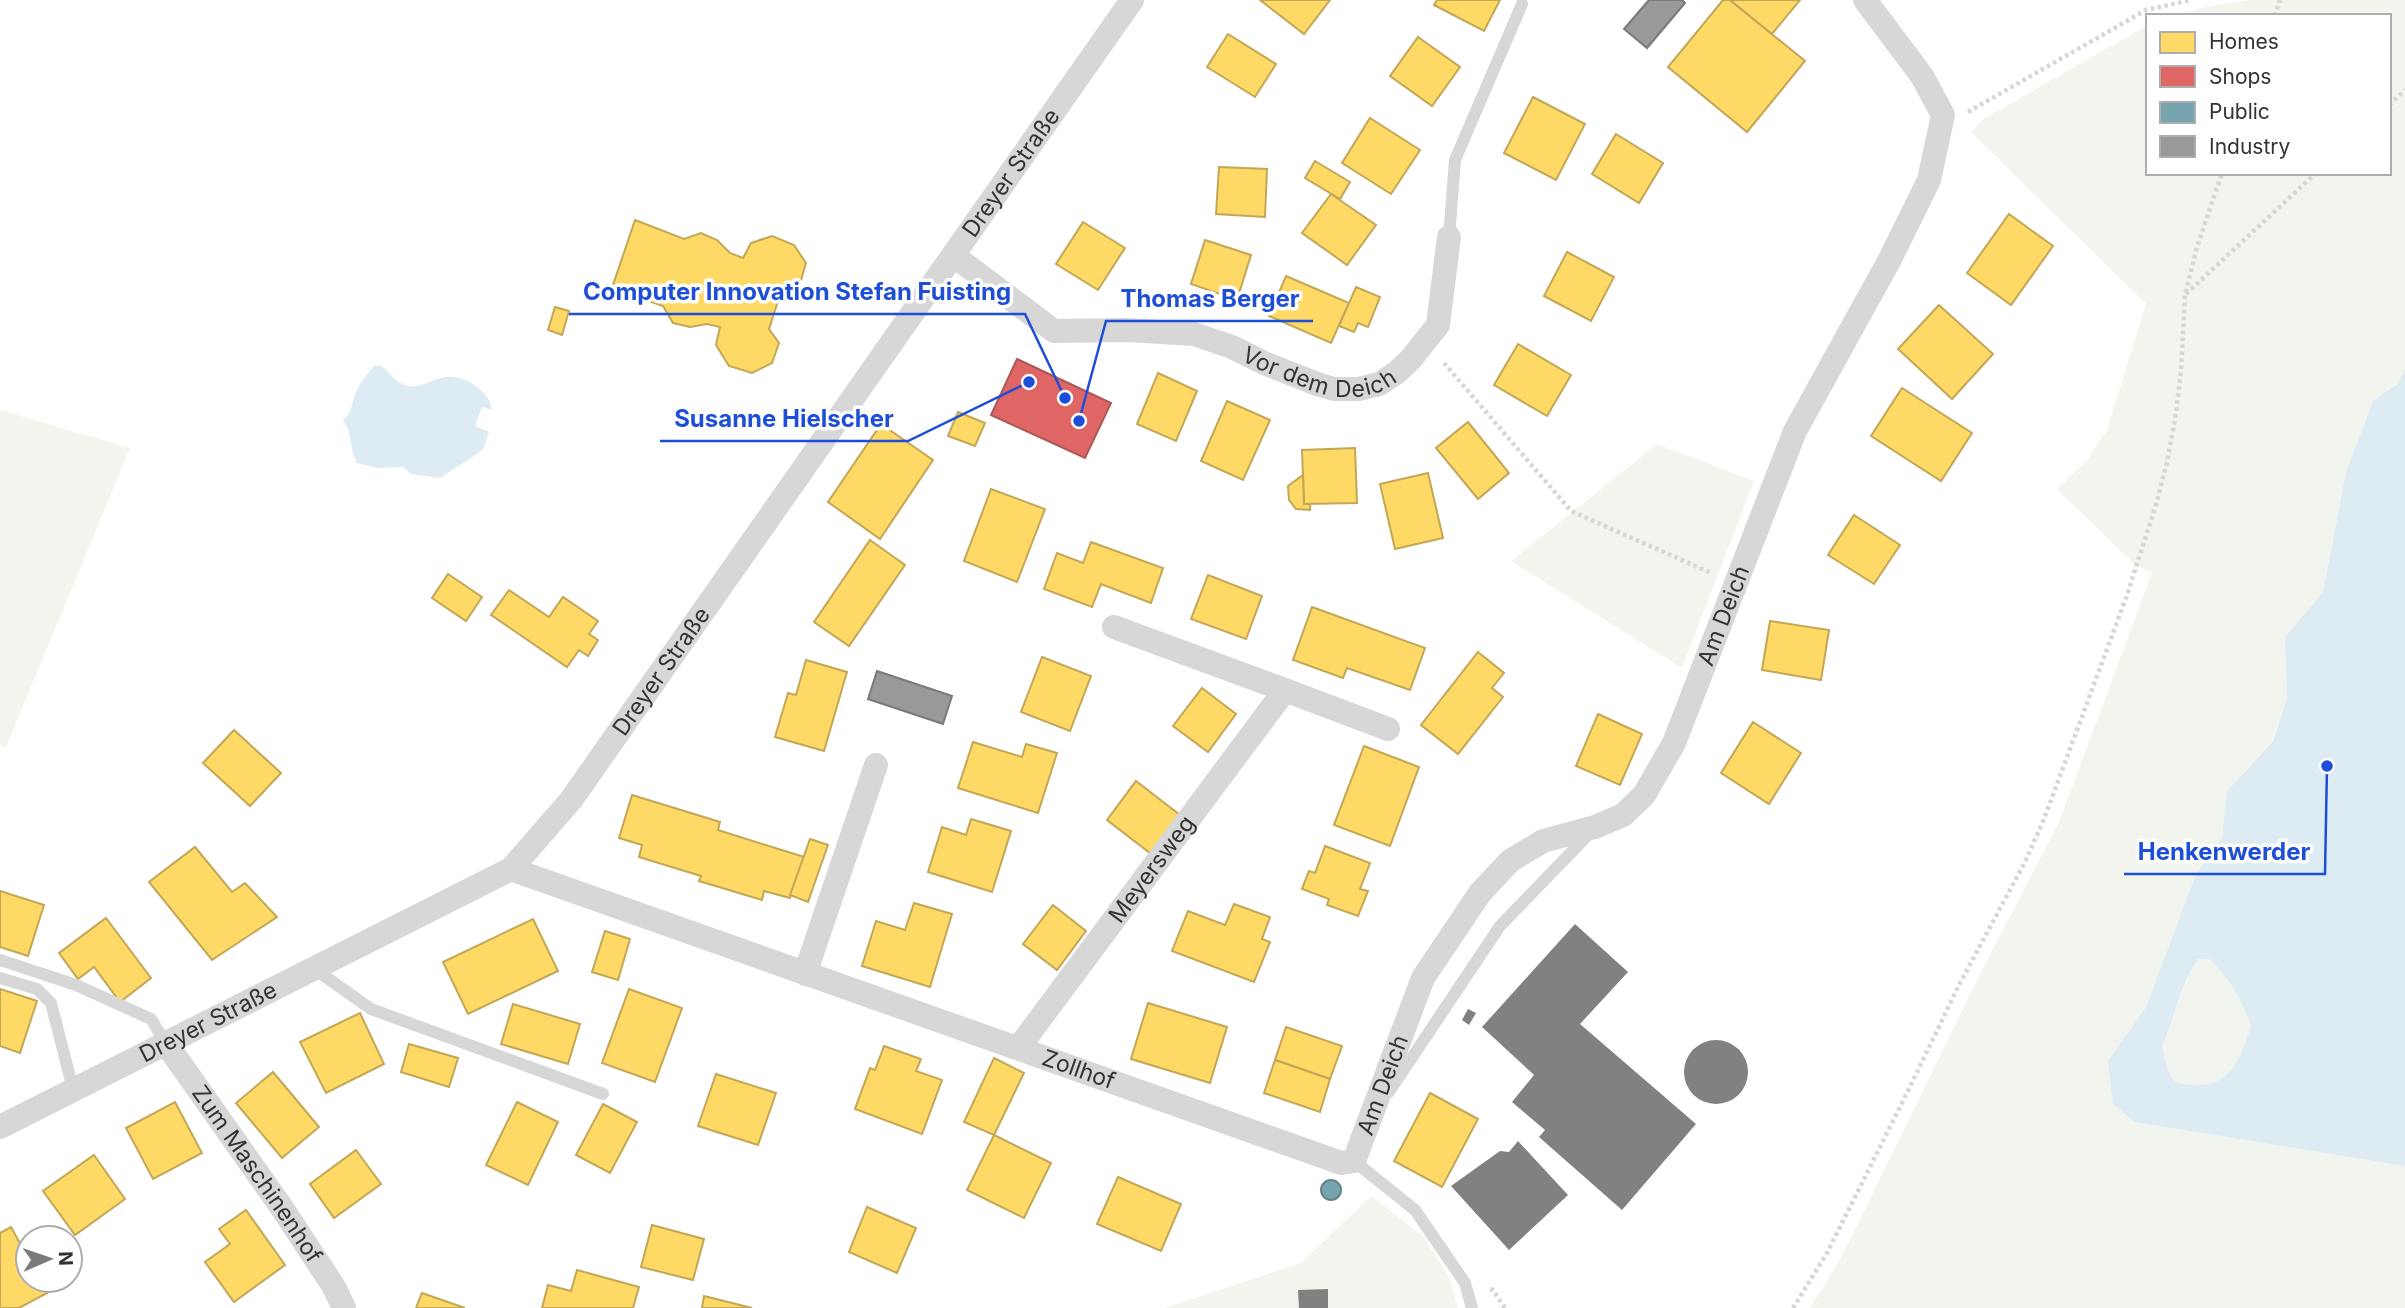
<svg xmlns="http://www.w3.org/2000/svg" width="2405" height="1308" font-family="Inter,sans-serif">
<rect width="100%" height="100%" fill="#fff"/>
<g fill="#f1f5ed">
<path d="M2248,0h157v367l-6,16 -26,18 -27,71 -23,120 -38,45 2,61 -15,43 -45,50 -5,47 -26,36 -50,133 -38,54 27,61 270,44v142h-595l31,-50 140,-286 78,-150 93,-249 -19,-10 -76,-74 31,-30 19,-29 39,-126 -175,-172 13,-13 164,-94v148h241v-157h-213l30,-9z"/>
<path d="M0,410l130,38 -124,299 -6,-2z"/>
<path d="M1657,444l97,37 -72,187 -171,-107z"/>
<path d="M2198,959h11c20,19 33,40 42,67 -10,31 -20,62 -59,59 -7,-1 -16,-1 -20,-7 -6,-8 -7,-23 -10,-32 13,-28 19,-60 36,-87z"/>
<path d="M1371,1196l51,39 26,40 10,33h-293l136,-45z"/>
</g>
<g fill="#ddebf3" fill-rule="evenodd">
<path d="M374,366h8c7,7 16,18 26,20 16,3 28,-11 44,-9 17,1 38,15 40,33l-10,-3 -7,19 14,6 -6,18 -43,28 -29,-4 -8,-7 -26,1 -20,-5c-8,-14 -4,-30 -14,-43 9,-7 8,-15 12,-25 4,-11 11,-20 19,-29z"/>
<path d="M2405,367v799l-270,-44 -22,-18 -5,-43 38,-54 50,-133 26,-36 5,-47 46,-50 14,-43 -2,-61 38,-45 23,-120 27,-71 26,-18zM2198,959h11c20,19 33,40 42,67 -10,31 -20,62 -59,59 -7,-1 -16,-1 -20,-7 -6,-8 -7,-23 -10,-32 13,-28 18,-61 36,-87z"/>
</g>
<g fill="#ffd966" stroke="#c2a757" stroke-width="2">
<path d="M1260,0h70l-26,34z"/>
<path d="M1437,0h63l-16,31 -50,-26z"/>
<path d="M1723,0h7l75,61 -58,71 -79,-65z"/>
<path d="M1730,0h70l-28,34z"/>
<path d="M1228,34l48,30 -21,33 -48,-30z"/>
<path d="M1418,37l42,30 -28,39 -42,-30z"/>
<path d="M1533,97l52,27 -29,56 -52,-27z"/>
<path d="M1370,118l50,32 -29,44 -49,-31z"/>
<path d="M1616,134l47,29 -24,40 -47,-29z"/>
<path d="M1315,161l35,21 -10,17 -35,-21z"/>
<path d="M1219,167l48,2 -2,48 -49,-3z"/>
<path d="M1331,194l45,31 -29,40 -45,-32z"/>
<path d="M2009,214l44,32 -42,59 -44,-32z"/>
<path d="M635,220l49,19 17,-6 16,7 13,13 13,5 8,-15 21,-7 22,9 12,18 -6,21 -19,8 -12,37 10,14 -7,20 -20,10 -23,-7 -13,-21 4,-18 -13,-3 -17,3 -17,-4 -10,-17 -51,-18z"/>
<path d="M1083,222l42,26 -27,42 -42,-26z"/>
<path d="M1205,240l46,15 -14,45 -46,-16z"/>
<path d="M1567,252l47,25 -23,44 -47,-25z"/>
<path d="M1286,276l63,27 -18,40 -62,-27z"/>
<path d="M1356,287l24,10 -12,30 -10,-4 -4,9 -15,-6z"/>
<path d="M1939,305l54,49 -41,45 -54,-50z"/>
<path d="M555,307l14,4 -7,24 -14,-5z"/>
<path d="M1518,344l53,31 -24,41 -53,-31z"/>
<path d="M1158,373l39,18 -21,50 -39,-17z"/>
<path d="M1902,388l70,45 -31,48 -70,-45z"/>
<path d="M1227,401l43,19 -27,60 -42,-19z"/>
<path d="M958,412l27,11 -10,23 -27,-10z"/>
<path d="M1468,422l41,51 -31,26 -42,-51z"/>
<path d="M881,424l52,36 -53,79 -52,-37z"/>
<path d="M1355,448l2,55 -53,1 -2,-54z"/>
<path d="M1428,473l15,65 -48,11 -15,-65z"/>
<path d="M1303,475l1,29h6v6l-14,-1 -7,-9 -1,-14z"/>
<path d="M991,489l54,20 -28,73 -53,-21z"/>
<path d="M1854,515l46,30 -26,39 -46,-29z"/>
<path d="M870,540l35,25 -56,81 -35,-24z"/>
<path d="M1091,542l72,26 -12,35 -50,-19 -9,23 -48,-18 13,-36 26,10z"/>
<path d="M448,574l34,23 -16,24 -34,-23z"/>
<path d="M1208,575l54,21 -16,43 -55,-20z"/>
<path d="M509,590l40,27 14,-20 35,24 -9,13 9,6 -10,16 -9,-6 -12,17 -76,-52z"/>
<path d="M1312,607l113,41 -15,42 -63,-22 -4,10 -50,-18z"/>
<path d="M1770,621l59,9 -8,50 -59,-10z"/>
<path d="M1478,652l26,21 -12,15 11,9 -45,57 -37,-29z"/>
<path d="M1042,657l49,19 -21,55 -49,-19z"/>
<path d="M806,660l41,12 -23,79 -49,-14 13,-44 8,2z"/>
<path d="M1202,688l34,26 -28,38 -35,-26z"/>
<path d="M1598,714l44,20 -22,51 -44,-19z"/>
<path d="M1753,722l48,31 -32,51 -48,-31z"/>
<path d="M234,730l47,43 -31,33 -47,-43z"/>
<path d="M973,742l49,15 4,-13 31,9 -19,60 -80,-25z"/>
<path d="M1364,746l55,21 -29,79 -56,-21z"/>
<path d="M1136,781l44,34 -30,38 -43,-33z"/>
<path d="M632,795l88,27 -2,8 86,27 -14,41 -26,-7 -2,9 -63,-19 2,-5 -62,-19 3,-12 -23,-7z"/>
<path d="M971,819l40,12 -19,61 -64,-20 14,-45 24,8z"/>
<path d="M810,839l18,6 -20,57 -18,-7z"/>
<path d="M1325,846l45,17 -10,26 8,2 -10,25 -31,-11 2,-6 -27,-10 7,-18 6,2z"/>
<path d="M195,847l37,45 13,-9 32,34 -65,43 -63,-78z"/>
<path d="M0,891l44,14 -16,51 -28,-9z"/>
<path d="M914,903l38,11 -22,73 -68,-21 14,-45 29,9z"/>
<path d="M1234,904l36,13 -8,22 8,3 -16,40 -82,-31 16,-40 37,14z"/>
<path d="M1053,905l33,26 -29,39 -34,-26z"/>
<path d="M106,918l45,60 -31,24 -26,-35 -16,12 -19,-26z"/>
<path d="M533,919l25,52 -90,43 -25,-52z"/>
<path d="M605,931l25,8 -12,41 -26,-8z"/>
<path d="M0,989l37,12 -17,52 -20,-7z"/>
<path d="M629,989l53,19 -27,74 -53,-19z"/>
<path d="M1148,1003l79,24 -17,56 -79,-24z"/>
<path d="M513,1004l67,20 -12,40 -67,-20z"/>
<path d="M360,1013l24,51 -58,29 -26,-51z"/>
<path d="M1286,1027l56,19 -12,33 -55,-19z"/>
<path d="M409,1044l49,14 -9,29 -48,-15z"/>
<path d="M884,1046l37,13 -5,12 26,9 -20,54 -67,-25 15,-41 5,2z"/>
<path d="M994,1058l30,15 -30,62 -30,-13z"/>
<path d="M1275,1060l55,19 -10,33 -56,-19z"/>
<path d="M273,1072l46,55 -37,31 -46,-55z"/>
<path d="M716,1074l60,19 -18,52 -60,-19z"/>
<path d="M1430,1093l48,26 -36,68 -48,-26z"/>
<path d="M175,1102l27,51 -49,26 -27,-51z"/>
<path d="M517,1102l41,20 -30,63 -42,-20z"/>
<path d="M603,1104l34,18 -27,51 -34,-18z"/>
<path d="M994,1135l57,28 -27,55 -57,-28z"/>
<path d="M356,1150l25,34 -47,34 -24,-34z"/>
<path d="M94,1155l31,44 -50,36 -32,-44z"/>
<path d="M1118,1177l63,27 -20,47 -64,-27z"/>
<path d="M867,1207l49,21 -19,45 -48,-21z"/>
<path d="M246,1210l39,55 -51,37 -29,-40 25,-18 -11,-15z"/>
<path d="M652,1225l52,14 -11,41 -52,-13z"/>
<path d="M11,1227l17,31v22h12l7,13 -28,15h-19v-75z"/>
<path d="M577,1270l62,17 -6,21h-91l6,-23 23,6z"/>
<path d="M422,1293l43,15h-49z"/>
<path d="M704,1296l48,12h-50z"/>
</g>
<path fill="#e06666" stroke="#ac5757" stroke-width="2" d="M1017,359l94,44 -26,55 -94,-43z"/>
<circle fill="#76a5af" stroke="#62838a" stroke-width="2" cx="1331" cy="1190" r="10"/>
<g fill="#999" stroke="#7a7a7a" stroke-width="2">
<path d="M1649,0h33l3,3 -38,45 -23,-19z"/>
<path d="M877,671l75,25 -9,28 -75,-25z"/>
</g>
<g fill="#818181">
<path d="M1575,924l53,48 -48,52 116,100 -74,86 -83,-73 6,-7 -33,-28 22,-27 -52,-48z"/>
<path d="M1468,1009l8,4 -7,12 -7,-5z"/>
<circle cx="1716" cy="1072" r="32"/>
<path d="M1518,1141l50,54 -59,55 -58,-64 49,-35 9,1z"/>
<path d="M1328,1289v19h-29l-1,-18z"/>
</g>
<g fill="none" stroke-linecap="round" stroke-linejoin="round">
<g stroke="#d6d6d6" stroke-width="4.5" stroke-dasharray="3.5 3.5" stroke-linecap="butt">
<path d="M2275,16l5,-16"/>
<path d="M2389,105l16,-15"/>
<path d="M1968,112l178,-102 45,-10"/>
<path d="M2186,294l130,-121"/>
<path d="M1444,363l127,148 140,62"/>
<path d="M1490,1289l3,1 12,18"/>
<path d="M1793,1308l34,-55 80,-160 52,-108 66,-123 19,-43 82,-221 30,-93 11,-43 8,-42 6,-49 4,-76 12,-48 25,-74"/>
</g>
<g stroke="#d7d7d7" stroke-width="12">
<path d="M1449,237l6,-77 67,-156"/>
<path d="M0,960l76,25 75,34 14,23"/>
<path d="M313,968l58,41 232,85"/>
<path d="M0,978l37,11 14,14 22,86"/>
<path d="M1389,1092l111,-166 89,-92"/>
<path d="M1354,1161l61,49 50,73 7,25"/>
</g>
<g stroke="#d7d7d7" stroke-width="24">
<path id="s1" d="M954,256l100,75 73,-1 67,4 38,13 32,16 53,21 17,5h25l20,-5 17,-11 14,-13 28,-35 11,-88"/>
<path d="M1114,627l171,63"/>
<path id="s2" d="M511,869c268,96 537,188 805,285l25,9 13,-2 69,-183 57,-85 30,-32 33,-20 52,-14 28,-12 21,-20 30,-52 121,-312 94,-170 40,-81 14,-65 -21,-39 -57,-76"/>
<path d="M805,974l71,-209"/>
<path id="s3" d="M165,1042l117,166 52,79 10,21"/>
<path id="s4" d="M1019,1047l266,-357 103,39"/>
<path id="s5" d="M0,1127l511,-258 60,-69 561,-800"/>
</g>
</g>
<g text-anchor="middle" stroke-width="7" stroke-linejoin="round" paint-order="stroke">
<g font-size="23" fill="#333" stroke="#fff">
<text dy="8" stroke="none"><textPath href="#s5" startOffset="1430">Dreyer Straße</textPath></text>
<text dy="8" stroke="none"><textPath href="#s1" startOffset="399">Vor dem Deich</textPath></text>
<text dy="8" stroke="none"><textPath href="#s2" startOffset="1584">Am Deich</textPath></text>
<text dy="8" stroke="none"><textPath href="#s5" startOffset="821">Dreyer Straße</textPath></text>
<text dy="8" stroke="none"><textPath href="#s4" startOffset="222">Meyersweg</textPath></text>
<text dy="8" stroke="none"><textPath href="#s5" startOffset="233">Dreyer Straße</textPath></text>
<text dy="8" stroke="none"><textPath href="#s2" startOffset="602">Zollhof</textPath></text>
<text dy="8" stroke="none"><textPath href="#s2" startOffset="975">Am Deich</textPath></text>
<text dy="8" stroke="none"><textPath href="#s3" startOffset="161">Zum Maschinenhof</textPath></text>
</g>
</g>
<path fill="none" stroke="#1d4ed8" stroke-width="2.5" d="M1065 398L1025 314H569M1079 421L1106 321H1313M1029 382L908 441H660M2327 766L2325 874H2124"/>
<g fill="#1d4ed8" stroke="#fff" stroke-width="2.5">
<circle cx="1065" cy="398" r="7"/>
<circle cx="1079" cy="421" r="7"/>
<circle cx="1029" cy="382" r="7"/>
<circle cx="2327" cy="766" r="7"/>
</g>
<g font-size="24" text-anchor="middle" font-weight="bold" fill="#1d4ed8" stroke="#fff" stroke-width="7" stroke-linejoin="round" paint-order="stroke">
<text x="797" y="300">Computer Innovation Stefan Fuisting</text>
<text x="1210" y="307">Thomas Berger</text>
<text x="784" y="427">Susanne Hielscher</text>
<text x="2224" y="860">Henkenwerder</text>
</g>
<rect x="2146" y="14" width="245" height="161" fill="#ffffff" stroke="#adadad" stroke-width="2"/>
<rect x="2160" y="32" width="35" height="21" fill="#ffd966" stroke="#adadad" stroke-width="2"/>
<text x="2209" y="49" font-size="21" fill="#333333">Homes</text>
<rect x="2160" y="66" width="35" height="21" fill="#e06666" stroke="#adadad" stroke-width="2"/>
<text x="2209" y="84" font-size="21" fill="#333333">Shops</text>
<rect x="2160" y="102" width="35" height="21" fill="#76a5af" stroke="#adadad" stroke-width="2"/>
<text x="2209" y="119" font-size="21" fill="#333333">Public</text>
<rect x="2160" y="136" width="35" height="21" fill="#999999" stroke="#adadad" stroke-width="2"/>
<text x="2209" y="154" font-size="21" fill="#333333">Industry</text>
<g transform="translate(49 1259) rotate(88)"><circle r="33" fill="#ffffff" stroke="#adadad" stroke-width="2"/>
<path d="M0-5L12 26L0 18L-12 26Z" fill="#7a7a7a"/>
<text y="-10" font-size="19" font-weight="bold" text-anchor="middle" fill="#333333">N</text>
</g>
</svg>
